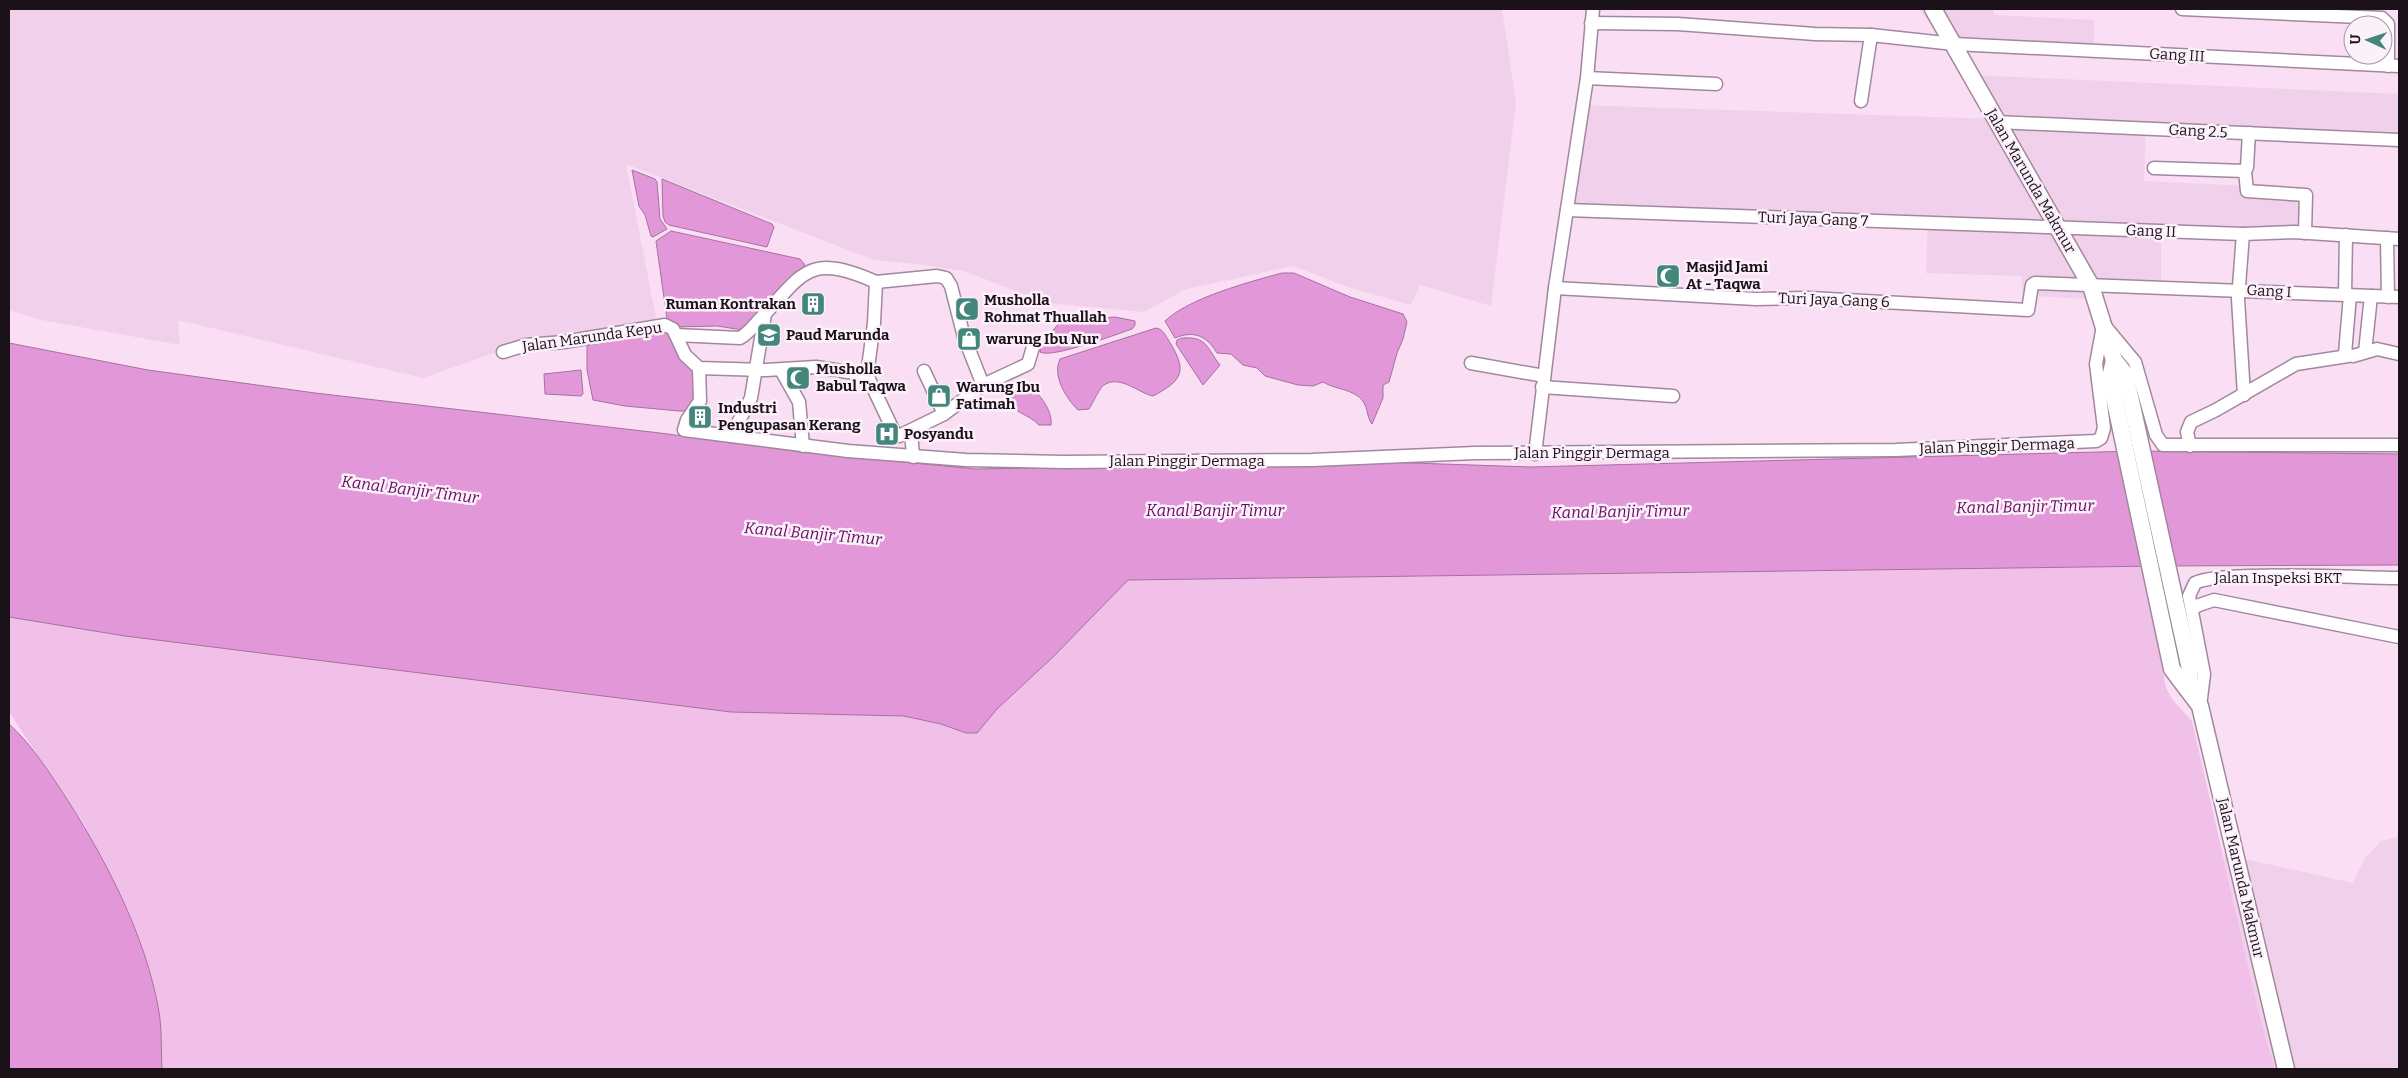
<svg xmlns="http://www.w3.org/2000/svg" width="2408" height="1078" font-family="Bitter,serif">
<rect width="100%" height="100%" fill="#f9def4"/>
<g fill="#f1d0eb">
<path d="M9,9h1493l14,94 -25,203 -71,-21 -9,20 -63,-18 -55,-21 -107,23 -42,23 -97,-9 -83,-32 -46,-7 -44,-4 -248,-96 31,159 -138,21 -96,34 -245,-58 2,25 -138,-25 -33,-10z"/>
<path d="M1919,9h74l1,6 100,5v26l-150,-6z"/>
<path d="M1970,75l429,19v43l-253,-15 -2,59 163,8 -2,43 -144,-5v57h-65l6,16 -80,-5v-19l-96,-3 2,-53 -367,-15 19,-100 412,14z"/>
<path d="M2399,837v232h-124l-15,-52 -37,-163 130,29 12,-25 16,-17z"/>
</g>
<path fill="#f1c0e9" d="M2141,561l25,127 6,11 20,22 68,296 15,52h-2113l-3,-56 -74,-187 -76,-114v-103l1112,-35z"/>
<g fill="#e298d8" stroke="#a6709f">
<path d="M632,170l23,9 2,3 3,37 7,10 -14,8 -2,-1 -6,-21 -6,-9z"/>
<path d="M662,179l110,45 2,3 -7,20 -98,-22 -4,-3 -2,-6z"/>
<path d="M671,231l129,28 5,6 -62,65 -26,-4 -46,1 -3,-1 -12,-85z"/>
<path d="M1282,273h12l56,24 53,17 4,8 -4,17 -6,14 -8,29 -6,3v13l-11,26c-5,-7 -4,-13 -7,-19 -7,-16 -29,-15 -42,-23l-10,4 -15,-1 -33,-9 -8,-8 -14,-3 -12,-11 -14,-1c-10,-17 -23,-23 -42,-15l-10,-17c24,-23 84,-39 117,-48z"/>
<path d="M1115,317l20,4v4l-3,4c-15,5 -81,30 -92,23l2,-9 19,-22z"/>
<path d="M666,326l29,43 3,31 -11,11h-8l-54,-5 -32,-6 -6,-30v-27z"/>
<path d="M1156,328c7,1 9,7 13,13 18,29 15,39 -16,55 -13,-2 -33,-22 -49,-11 -4,2 -11,18 -15,24l-11,1c-12,-12 -26,-34 -18,-51z"/>
<path d="M1182,338c26,-2 25,11 38,27l-17,20 -27,-41 1,-4z"/>
<path d="M9,343l139,27 167,23 345,40 159,21 157,15 406,-7 149,5 605,-16 263,3v111l-240,1 -1031,14 -75,77 -56,52 -20,24h-11l-25,-9 -37,-8 -173,-4 -606,-76 -116,-19z"/>
<path d="M581,370l2,24 -2,2 -36,-2 -1,-20z"/>
<path d="M1029,387c11,6 24,25 22,38h-12c-12,-12 -20,-9 -33,-25z"/>
<path d="M9,724c21,19 36,42 52,66 42,64 85,145 98,222 3,18 2,39 3,57h-153z"/>
</g>
<g fill="none" stroke-linecap="round" stroke-linejoin="round">
<defs>
<g id="minor">
<path d="M2182,9l200,9 6,6v42"/>
<path d="M1591,23l87,1 137,10 56,1 83,9 445,22"/>
<path d="M1587,78l129,6"/>
<path d="M1861,101l10,-66"/>
<path d="M1997,122l402,18"/>
<path d="M2154,168l91,3 2,-4 2,-34"/>
<path d="M2245,171l2,20 59,4 -1,38"/>
<path d="M1567,210l676,24 51,-2 105,7"/>
<path d="M2243,234l-5,65 6,96"/>
<path d="M2387,238l1,59"/>
<path d="M1555,288l201,11 54,-1 218,12 4,-25 3,-2 364,14"/>
<path d="M2345,294l1,-59"/>
<path d="M2350,295l-5,59 8,2 24,-7 22,5"/>
<path d="M2105,326l30,36 21,73 7,10h236"/>
<path d="M676,335l64,3c8,-4 15,-14 22,-21 43,-46 47,-64 114,-35"/>
<path d="M503,352l23,-7 38,-3 101,-17 8,4 12,26 14,13 67,2 50,-3 51,8 7,-52 2,-41 61,-6 9,2 5,8 13,51 19,48"/>
<path d="M2365,352l6,-56"/>
<path d="M1471,363l73,13"/>
<path d="M699,368l1,33 -13,19 -3,10 164,21 118,9 98,2 248,-2 163,-7 421,-3 200,-9 5,-3 3,-10 -8,-64 7,-38"/>
<path d="M781,370l18,32 4,44"/>
<path d="M924,371l20,43 39,-29 45,-21 5,-17"/>
<path d="M867,375l27,57 5,4 45,-22"/>
<path d="M1542,387l131,9"/>
<path d="M911,431l2,26"/>
<path d="M731,436l20,-38 14,-84"/>
<path d="M2190,446l-3,-14 4,-10 25,-12 80,-46 52,-8"/>
<path d="M1535,454l20,-166 32,-210 6,-69"/>
<path d="M2192,609l7,-4 15,-5 185,37"/>
<path d="M2200,706l4,-32 -15,-78 6,-13c21,-13 170,-5 204,-5"/>
</g>
<g id="major">
<path d="M1933,9l158,277 23,74 11,14 65,295 -1,21"/>
<path d="M2114,360l-4,18 62,291 28,37 86,363"/>
</g>
</defs>
<use href="#minor" stroke="#a1889d" stroke-width="15"/>
<use href="#major" stroke="#a1889d" stroke-width="19"/>
<use href="#minor" stroke="#fff" stroke-width="12"/>
<use href="#major" stroke="#fff" stroke-width="16"/>
</g>
<defs>
<symbol id="mosque-square" viewBox="-11 -11 22 22"><rect x="-9" y="-9" width="18" height="18" rx="4" fill="#43877c" stroke="#fcf1fa"/><path d="M3.5-4.9A6 6 0 1 0 3.5 4.9A5 5 0 1 1 3.5-4.9Z" fill="#fff"/></symbol>
<symbol id="building-square" viewBox="-11 -11 22 22"><rect x="-9" y="-9" width="18" height="18" rx="4" fill="#43877c" stroke="#fcf1fa"/><path d="M-4-6H4V6H1V3H-1V6H-4ZM-2.5-4.3h1.7v1.8h-1.7ZM.8-4.3h1.7v1.8H.8ZM-2.5-1h1.7V.8h-1.7ZM.8-1h1.7V.8H.8Z" fill="#fff"/></symbol>
<symbol id="school-square" viewBox="-11 -11 22 22"><rect x="-9" y="-9" width="18" height="18" rx="4" fill="#43877c" stroke="#fcf1fa"/><path d="M0-5L7-2L0 1L-7-2ZM-4 1L0 2.5L4 1V4Q0 6-4 4Z" fill="#fff"/></symbol>
<symbol id="shop-square" viewBox="-11 -11 22 22"><rect x="-9" y="-9" width="18" height="18" rx="4" fill="#43877c" stroke="#fcf1fa"/><path d="M-5-2.5h2.3a2.7 3.5 0 0 1 5.4 0H5L5.5 6h-11ZM-1.5-2.5h3a1.5 2.3 0 0 0-3 0Z" fill="#fff"/></symbol>
<symbol id="hospital-square" viewBox="-11 -11 22 22"><rect x="-9" y="-9" width="18" height="18" rx="4" fill="#43877c" stroke="#fcf1fa"/><path d="M-5-5h3v3.5h4V-5h3V5h-3V1.5h-4V5h-3Z" fill="#fff"/></symbol>
</defs>
<g fill-rule="evenodd">
<use href="#mosque-square" x="1654" y="262" width="28" height="28"/>
<use href="#building-square" x="799" y="290" width="28" height="28"/>
<use href="#mosque-square" x="953" y="295" width="28" height="28"/>
<use href="#school-square" x="755" y="321" width="28" height="28"/>
<use href="#shop-square" x="955" y="325" width="28" height="28"/>
<use href="#mosque-square" x="784" y="364" width="28" height="28"/>
<use href="#shop-square" x="925" y="382" width="28" height="28"/>
<use href="#building-square" x="686" y="403" width="28" height="28"/>
<use href="#hospital-square" x="873" y="420" width="28" height="28"/>
</g>
<g text-anchor="middle" stroke-width="5" stroke-linejoin="round" paint-order="stroke">
<g font-size="15" fill="#1a1119" stroke="#fcf1fa">
<text transform="translate(2177 55) rotate(3)" y="5">Gang III</text>
<text transform="translate(2198 131) rotate(3)" y="5">Gang 2.5</text>
<text transform="translate(2031 181) rotate(60)" y="5">Jalan Marunda Makmur</text>
<text transform="translate(1813 219) rotate(2)" y="5">Turi Jaya Gang 7</text>
<text transform="translate(2151 231) rotate(2)" y="5">Gang II</text>
<text transform="translate(2269 291) rotate(3)" y="5">Gang I</text>
<text transform="translate(1834 300) rotate(2)" y="5">Turi Jaya Gang 6</text>
<text transform="translate(592 337) rotate(-8)" y="5">Jalan Marunda Kepu</text>
<text transform="translate(1997 446) rotate(-2)" y="5">Jalan Pinggir Dermaga</text>
<text x="1592" y="458">Jalan Pinggir Dermaga</text>
<text x="1187" y="466">Jalan Pinggir Dermaga</text>
<text x="2278" y="583">Jalan Inspeksi BKT</text>
<text transform="translate(2241 878) rotate(77)" y="5">Jalan Marunda Makmur</text>
</g>
<g font-size="15" font-weight="bold" fill="#1a1119" stroke="#fcf1fa" text-anchor="start">
<text x="1686" y="272">Masjid Jami<tspan x="1686" dy="17">At - Taqwa</tspan></text>
<text x="984" y="305">Musholla<tspan x="984" dy="17">Rohmat Thuallah</tspan></text>
<text x="796" y="309" text-anchor="end">Ruman Kontrakan</text>
<text x="786" y="340">Paud Marunda</text>
<text x="986" y="344">warung Ibu Nur</text>
<text x="816" y="374">Musholla<tspan x="816" dy="17">Babul Taqwa</tspan></text>
<text x="956" y="392">Warung Ibu<tspan x="956" dy="17">Fatimah</tspan></text>
<text x="718" y="413">Industri<tspan x="718" dy="17">Pengupasan Kerang</tspan></text>
<text x="904" y="439">Posyandu</text>
</g>
<g font-size="16" font-style="italic" fill="#660c5f" stroke="#fcf1fa">
<text transform="translate(410 489) rotate(7)" y="6">Kanal Banjir Timur</text>
<text transform="translate(2025 506) rotate(-1)" y="6">Kanal Banjir Timur</text>
<text x="1215" y="516">Kanal Banjir Timur</text>
<text transform="translate(1620 511) rotate(-1)" y="6">Kanal Banjir Timur</text>
<text transform="translate(813 533) rotate(5)" y="6">Kanal Banjir Timur</text>
</g>
</g>
<rect width="2408" height="1078" fill="none" stroke="#1a1119" stroke-width="20"/>
<g transform="translate(2368 40) rotate(273)"><circle r="24" fill="#fcf1fa" stroke="#a297a0"/>
<path d="M0-4L9 19L0 12L-9 19Z" fill="#43877c"/>
<text y="-8" font-size="14" font-weight="bold" text-anchor="middle" fill="#1a1119">U</text>
</g>
</svg>
